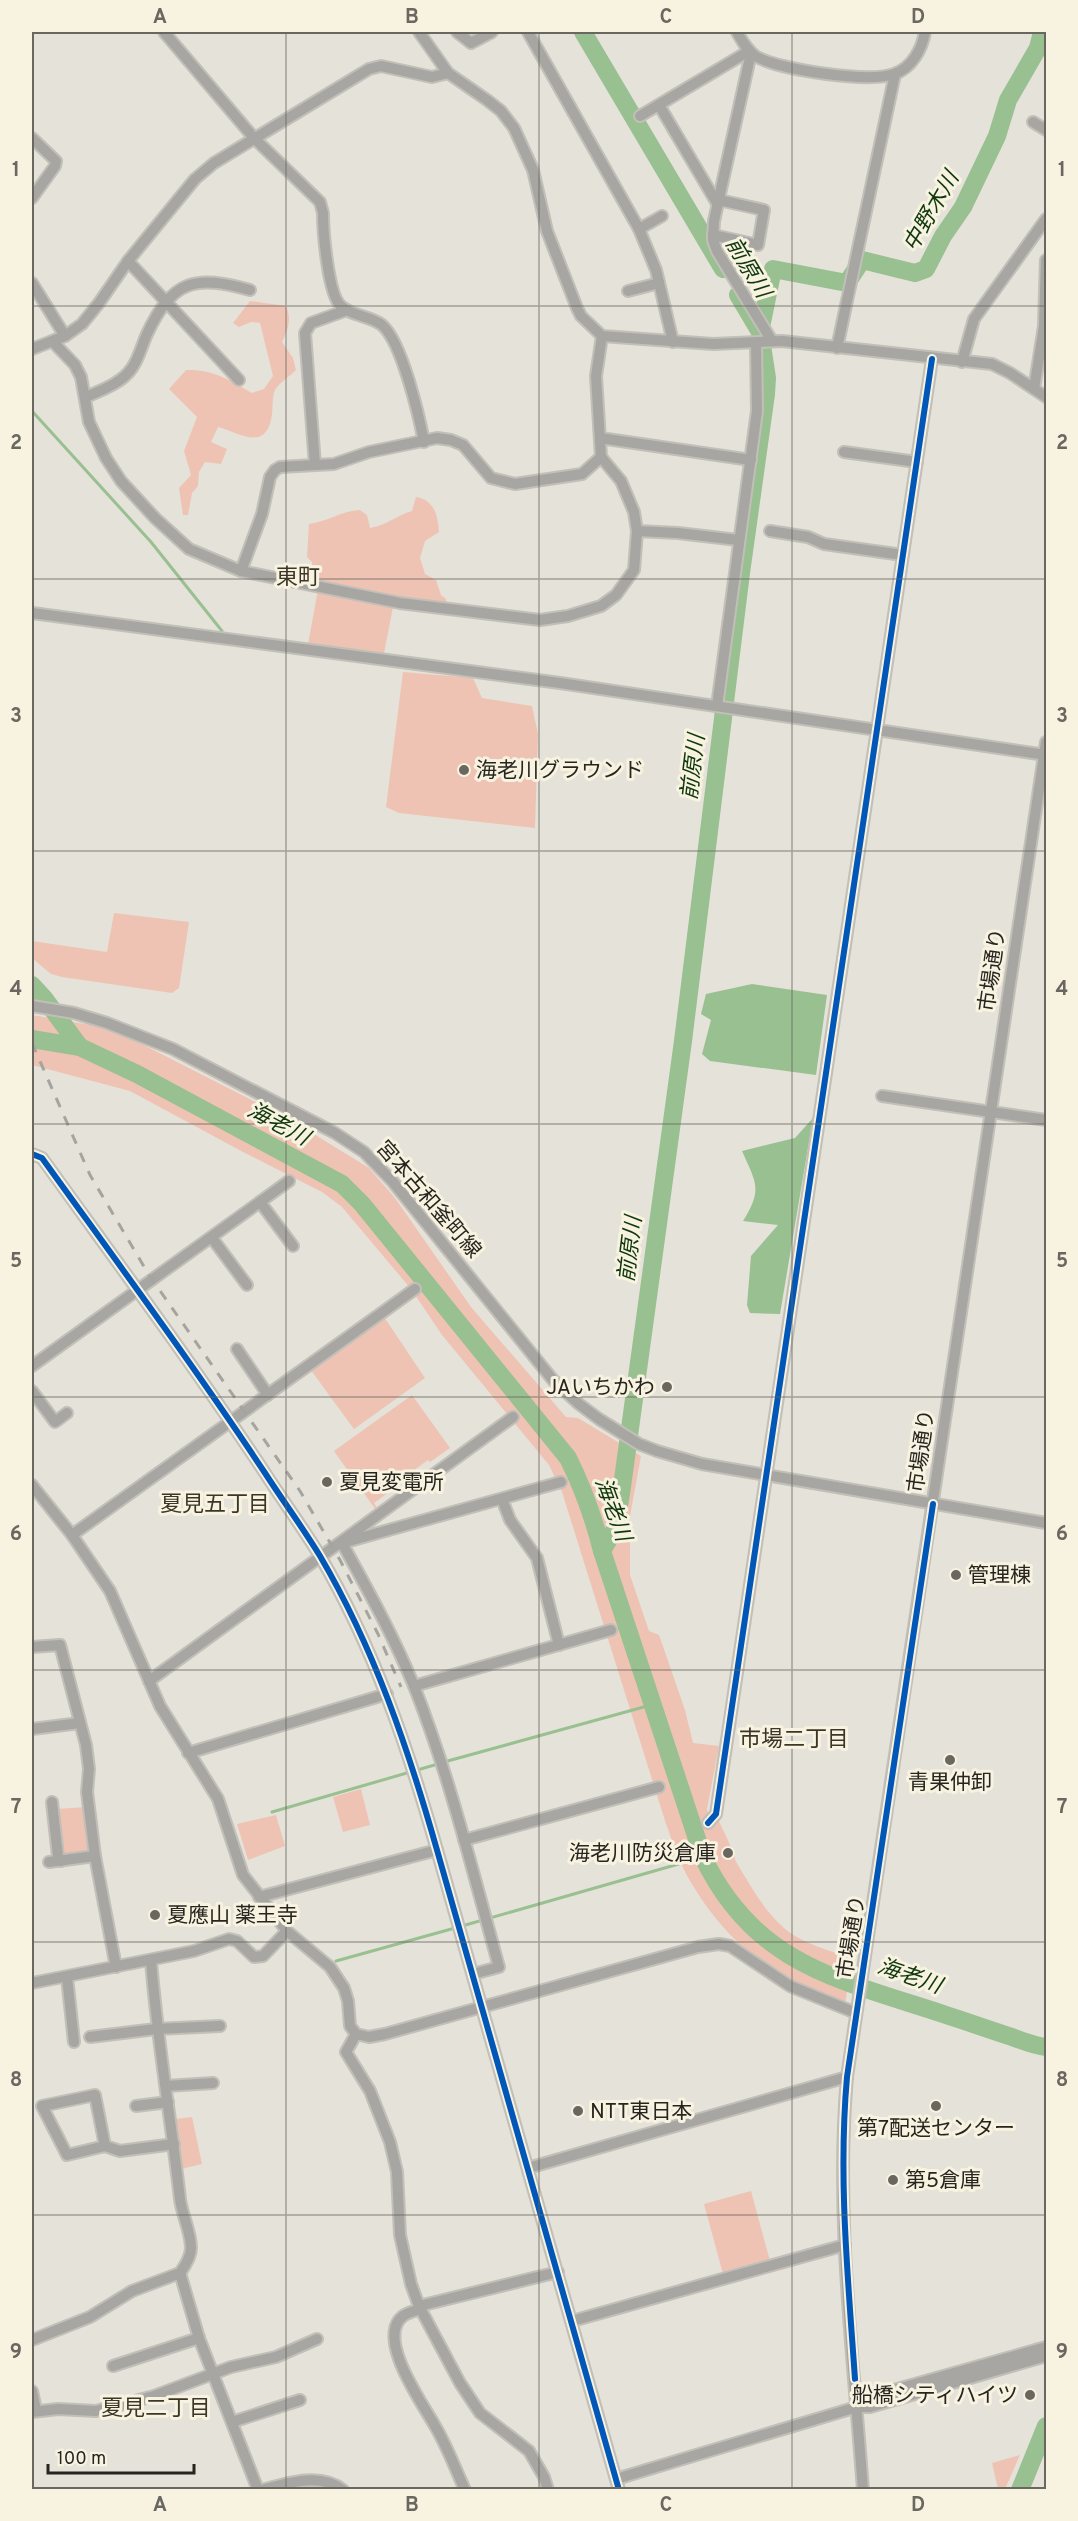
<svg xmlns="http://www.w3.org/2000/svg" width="1078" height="2521" font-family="Overpass,'Noto Sans JP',sans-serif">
<rect width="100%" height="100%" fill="#e5e2d9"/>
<g fill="#efc3b3">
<path d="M250,301l36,5c6,14 2,23 -4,36l11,16 3,12c-6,6 -17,13 -21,20 -3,6 -2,17 -3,24 -5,39 -32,19 -54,13l-7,15 16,7 -6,15 -16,-2 -6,10 -1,14 -6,7 -4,22h-5l-4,-27 12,-13 -7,-24 13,-34 -28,-28 17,-19c26,-1 44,10 66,23l12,-4 9,-13 -13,-53 -9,-1 -12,5 -6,-4z"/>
<path d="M416,497c18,3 22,18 23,35l-14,9 -5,17 5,16 11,6 5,15 5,4v6l-45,-5 -87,-18 -2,-20 -5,-5 2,-33c18,-2 32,-13 51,-14l7,5 3,13c16,-2 27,-13 42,-17z"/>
<path d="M318,590l75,17 -9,46 -76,-9z"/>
<path d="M403,672l70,6 9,20 50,8 6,28 -3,94 -136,-15 -13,-6z"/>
<path d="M114,913l75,9 -10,66 -7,5 -110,-16 -11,-3 -19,-16v-17l75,11z"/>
<path d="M32,1015l59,10 41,14 159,81 78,48 26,30 76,109 95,110 12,1 63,38 -11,60v59l19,56 10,4 26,75 8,33 26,3 -12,63 3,13 7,-5c4,9 18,36 18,43 14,23 28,50 49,68 18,16 46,22 68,31l-7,45c-14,-5 -28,-10 -42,-16 -54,-25 -97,-73 -123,-126 -6,-12 -9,-26 -14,-38l-104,-332 -13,-27 -107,-130 -31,-46 -69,-82 -20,-15 -79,-40 -113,-61 -98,-26z"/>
<path d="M384,1317l41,61 -71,51 -44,-60z"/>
<path d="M412,1395l38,53 -20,14 -2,-2 -18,13 2,2 -38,28 5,9 -1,1 -44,-62z"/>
<path d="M361,1789l9,36 -27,7 -10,-35z"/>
<path d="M86,1807l4,45 -26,6 -4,-5 -3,-44z"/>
<path d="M276,1815l9,31 -37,14 -11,-36z"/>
<path d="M192,2117l10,47 -21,5 -6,-50z"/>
<path d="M751,2191l19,70 -47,13 -19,-70z"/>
<path d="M1020,2455l-15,34h-7l-6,-26z"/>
</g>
<g fill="#99c091">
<path d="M752,984l75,11 -11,80 -106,-14 -8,-7 9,-34 -10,-6 5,-20z"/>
<path d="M813,1118l-33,196 -30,-1 -3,-8 4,-49 27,-31 -35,-4c20,-32 13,-38 -1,-70l53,-13z"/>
</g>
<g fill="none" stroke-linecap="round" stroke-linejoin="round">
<g stroke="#99c091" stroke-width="3">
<path d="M32,411l119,131 71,89"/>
<path d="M444,1762l207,-57"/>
<path d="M272,1812l166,-48"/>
<path d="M462,1926l241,-69"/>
<path d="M336,1961l119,-33"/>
</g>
<g stroke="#99c091" stroke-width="18">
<path d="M583,32l140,237"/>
<path d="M760,332l13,-63 74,14 15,-23 53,13 11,-4 17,-33 20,-29 34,-71 11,-36 30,-52 4,-16"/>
<path d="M32,985l12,13 36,49"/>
<path d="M32,1039l48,8 57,27 205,110 20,20 206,254c15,30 26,61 34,93l101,306c52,109 138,123 243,158 22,7 44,15 66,22 11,4 23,9 34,10"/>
<path d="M602,1551l13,-22 6,-35 62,-453 58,-468 25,-179 1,-16 -7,-46 -22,-37"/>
<path d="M1020,2490l26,-64"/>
</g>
<defs>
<g id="minor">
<path d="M164,32l90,106 66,64 3,11c0,18 5,82 18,93 10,10 30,10 41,19 20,17 37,91 42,117"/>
<path d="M419,32l29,41 39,27 14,11 13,17 19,42 14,61 30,77 4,8 21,20 111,8 69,-3 210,23 18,9 36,24"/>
<path d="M457,32l14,11 21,-11"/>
<path d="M528,32l111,197 17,41 17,72"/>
<path d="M737,32c5,9 11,20 20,25 24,13 111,26 137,17 18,-6 28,-25 31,-42"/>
<path d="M751,53l-37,168 -1,19 4,11 55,90"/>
<path d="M659,105l59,100"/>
<path d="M640,116l109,-65"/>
<path d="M1033,122l13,8"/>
<path d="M32,138l24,23 -1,5 -23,32"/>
<path d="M639,229l23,-13"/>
<path d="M713,235l45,10 6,-35 -45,-10"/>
<path d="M128,261l111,119"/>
<path d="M32,283l33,53"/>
<path d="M628,291l31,-8"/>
<path d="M53,342l22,23 6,12 8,45 17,36 15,23 34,37 34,31 52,22 159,32 140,17 28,-4 33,-10 15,-11 18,-25 3,-39 -3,-19 -13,-31 -20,-24 -5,-81 6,-40"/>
<path d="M837,348l58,-274"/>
<path d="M32,349l33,-13 17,-12 17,-21 29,-42 67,-82 19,-16 155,-94 12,-3 51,11 16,-4"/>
<path d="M962,362l12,-43 72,-100"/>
<path d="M1034,389l10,-63 2,-66"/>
<path d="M86,397c16,-7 36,-14 46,-29 7,-10 10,-23 15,-34 26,-55 48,-59 103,-44"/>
<path d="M600,438l151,22"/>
<path d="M844,452l73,10"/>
<path d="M315,465l-10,-132 6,-10 36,-13"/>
<path d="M637,531l41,2 60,7"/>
<path d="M770,531l38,6 16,7 79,11"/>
<path d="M241,571l21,-57 8,-37 5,-7 5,-3 54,-3 35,-12 68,-14 14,2 12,5 28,33 24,6 67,-10 19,-17"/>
<path d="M32,613l528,70 486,72"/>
<path d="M717,706l40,-295 -1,-68"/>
<path d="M32,1006l42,7 33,10 66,26 162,84 29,19 29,30 160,198 26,24 20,15 40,25 18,7 45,13 344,59"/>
<path d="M882,1096l164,24"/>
<path d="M32,1154l10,4c75,104 152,208 223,315 18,28 38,55 55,83 54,92 88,192 117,294l182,640"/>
<path d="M260,1202l33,44"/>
<path d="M212,1238l35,47"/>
<path d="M237,1349l31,46"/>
<path d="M32,1366l257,-185"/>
<path d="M32,1391l23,31 12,-9"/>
<path d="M32,1485l40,50 38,56 50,115 58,93 25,76 44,56 43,36 14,21 4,13 2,25 6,8 13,3 16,-3 313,-87 21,-3 11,2 60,40 66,27"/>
<path d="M502,1499l8,21 27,38 22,87"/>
<path d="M72,1535l343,-246"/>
<path d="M32,1647l28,-2 26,100 3,24 -2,23 8,64 21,111"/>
<path d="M149,1681l364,-264"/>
<path d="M414,1686l197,-56"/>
<path d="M32,1729l48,-6"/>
<path d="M188,1753l199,-59"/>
<path d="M52,1802l6,54 3,5"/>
<path d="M708,1823l8,-9 216,-1455"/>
<path d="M464,1840l195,-53"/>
<path d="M49,1862l46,-6"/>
<path d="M259,1897l178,-47"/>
<path d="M473,1974l26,-7c-26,-94 -49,-190 -85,-281 -20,-49 -46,-96 -72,-143l219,-61"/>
<path d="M67,1977l7,65"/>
<path d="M32,1983l162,-32 35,-12 8,2 17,16 9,-1 24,-25"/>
<path d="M356,2034l-10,18 24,39 20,51 7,30 3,63 11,49 8,22 41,77 20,30 49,38 15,26 4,13"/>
<path d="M90,2037l66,-8 64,-3"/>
<path d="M166,2086l47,-3"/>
<path d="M136,2106l32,-4"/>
<path d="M105,2146l-10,-51 -53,11 25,49 38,-9 15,5 54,-7"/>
<path d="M528,2168l319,-91"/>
<path d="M180,2273l19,65 59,152"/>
<path d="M419,2306l139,-34"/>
<path d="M421,2309c-6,2 -13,3 -18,7 -28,22 20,88 32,110 12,20 20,42 30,64"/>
<path d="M572,2321l273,-76"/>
<path d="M32,2340l58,-23 42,-26 48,-18c5,-7 11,-16 11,-25 0,-16 -9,-33 -11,-49 -9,-80 -23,-159 -29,-239"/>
<path d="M113,2366l86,-28"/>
<path d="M32,2391l4,19"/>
<path d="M857,2407l12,-10 177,-50"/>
<path d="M32,2412l26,-3 38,2 58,-15 77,-29 45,-10 41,-18"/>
<path d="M232,2422l68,-22"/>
<path d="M616,2479l241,-72h13l176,-51"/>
<path d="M262,2490c25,-7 58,-18 81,0"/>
<path d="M863,2490c-10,-137 -28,-276 -16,-413l199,-1335"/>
</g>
</defs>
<use href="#minor" stroke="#c2bfb8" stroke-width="14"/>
<use href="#minor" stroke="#a7a6a2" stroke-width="10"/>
<path stroke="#a5a49f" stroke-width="3" stroke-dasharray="10 10" stroke-linecap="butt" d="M32,1043l58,132 59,100 151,216 40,69 38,74 23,53"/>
<defs>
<g id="cycleway">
<path d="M32,1154l10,4c75,104 152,208 223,315 18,28 38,55 55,83 54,92 88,192 117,294l182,640"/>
<path d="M708,1823l8,-9 216,-1455"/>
<path d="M855,2379c-7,-101 -17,-201 -8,-302l86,-573"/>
</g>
</defs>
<use href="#cycleway" stroke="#f8f2e0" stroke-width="10"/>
<use href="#cycleway" stroke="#0057b8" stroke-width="6"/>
</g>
<path fill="none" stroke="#6a6760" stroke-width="1.5" stroke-opacity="0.55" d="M286,32v2458M539,32v2458M792,32v2458M32,306h1014M32,579h1014M32,851h1014M32,1124h1014M32,1397h1014M32,1670h1014M32,1942h1014M32,2215h1014"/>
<g fill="#6a6760" stroke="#f8f2e0" stroke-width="2">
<circle cx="464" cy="770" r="6"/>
<circle cx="667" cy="1387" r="6"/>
<circle cx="327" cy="1482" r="6"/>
<circle cx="956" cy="1575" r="6"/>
<circle cx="950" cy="1760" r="6"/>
<circle cx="728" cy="1853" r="6"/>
<circle cx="155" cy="1915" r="6"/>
<circle cx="936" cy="2106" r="6"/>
<circle cx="578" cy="2111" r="6"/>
<circle cx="893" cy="2180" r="6"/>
<circle cx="1030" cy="2395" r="6"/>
</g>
<g text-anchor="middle" stroke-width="6" stroke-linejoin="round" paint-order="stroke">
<g font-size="21" fill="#27251f" stroke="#f8f2e0" text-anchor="start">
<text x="476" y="777">海老川グラウンド</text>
<text x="655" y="1394" text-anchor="end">JAいちかわ</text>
<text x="339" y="1489">夏見変電所</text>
<text x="968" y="1582">管理棟</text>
<text x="950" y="1789" text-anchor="middle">青果仲卸</text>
<text x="716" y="1860" text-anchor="end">海老川防災倉庫</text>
<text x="167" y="1922">夏應山 薬王寺</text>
<text x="590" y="2118">NTT東日本</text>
<text x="936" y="2135" text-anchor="middle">第7配送センター</text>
<text x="905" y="2187">第5倉庫</text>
<text x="1018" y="2402" text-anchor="end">船橋シティハイツ</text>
</g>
<g font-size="21" fill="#27251f" stroke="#f8f2e0">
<text transform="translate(992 970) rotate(-82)" y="7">市場通り</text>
<text transform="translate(429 1199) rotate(49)" y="7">宮本古和釜町線</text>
<text transform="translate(921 1451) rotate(-82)" y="7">市場通り</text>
<text transform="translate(851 1937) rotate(-81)" y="7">市場通り</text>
</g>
<g font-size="22" font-style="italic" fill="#0f380c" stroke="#f8f2e0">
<text transform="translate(930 211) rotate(-60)" y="8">中野木川</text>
<text transform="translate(749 267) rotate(59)" y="8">前原川</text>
<text transform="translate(692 767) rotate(-83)" y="8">前原川</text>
<text transform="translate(279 1123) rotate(28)" y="8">海老川</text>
<text transform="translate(629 1249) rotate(-83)" y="8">前原川</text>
<text transform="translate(614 1509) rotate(70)" y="8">海老川</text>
<text transform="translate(910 1975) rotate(19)" y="8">海老川</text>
</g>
<g font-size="22" fill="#3b3628" stroke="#f8f2e0">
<text x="298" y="584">東町</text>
<text x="215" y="1511">夏見五丁目</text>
<text x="794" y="1746">市場二丁目</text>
<text x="156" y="2415">夏見二丁目</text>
</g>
</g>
<rect width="1078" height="2521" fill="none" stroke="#f8f2e0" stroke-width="66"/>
<path d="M48 2464v9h146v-9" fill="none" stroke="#27251f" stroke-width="3"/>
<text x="57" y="2464" font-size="18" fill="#27251f" stroke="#f8f2e0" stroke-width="4.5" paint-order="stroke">100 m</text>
<rect x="33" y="33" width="1012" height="2455" fill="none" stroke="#6a6760" stroke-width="2"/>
<g font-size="20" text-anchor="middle" font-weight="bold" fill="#6a6760">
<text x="160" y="23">A</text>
<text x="412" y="23">B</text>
<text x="666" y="23">C</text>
<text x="918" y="23">D</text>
<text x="16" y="176">1</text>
<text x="1062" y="176">1</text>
<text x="16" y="449">2</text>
<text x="1062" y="449">2</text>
<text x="16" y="722">3</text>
<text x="1062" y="722">3</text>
<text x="16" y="995">4</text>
<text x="1062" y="995">4</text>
<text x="16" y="1267">5</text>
<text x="1062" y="1267">5</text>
<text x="16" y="1540">6</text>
<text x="1062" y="1540">6</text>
<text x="16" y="1813">7</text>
<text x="1062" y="1813">7</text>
<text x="16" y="2086">8</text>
<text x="1062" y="2086">8</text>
<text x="16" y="2358">9</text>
<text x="1062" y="2358">9</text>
<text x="160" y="2511">A</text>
<text x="412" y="2511">B</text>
<text x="666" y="2511">C</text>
<text x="918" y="2511">D</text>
</g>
</svg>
